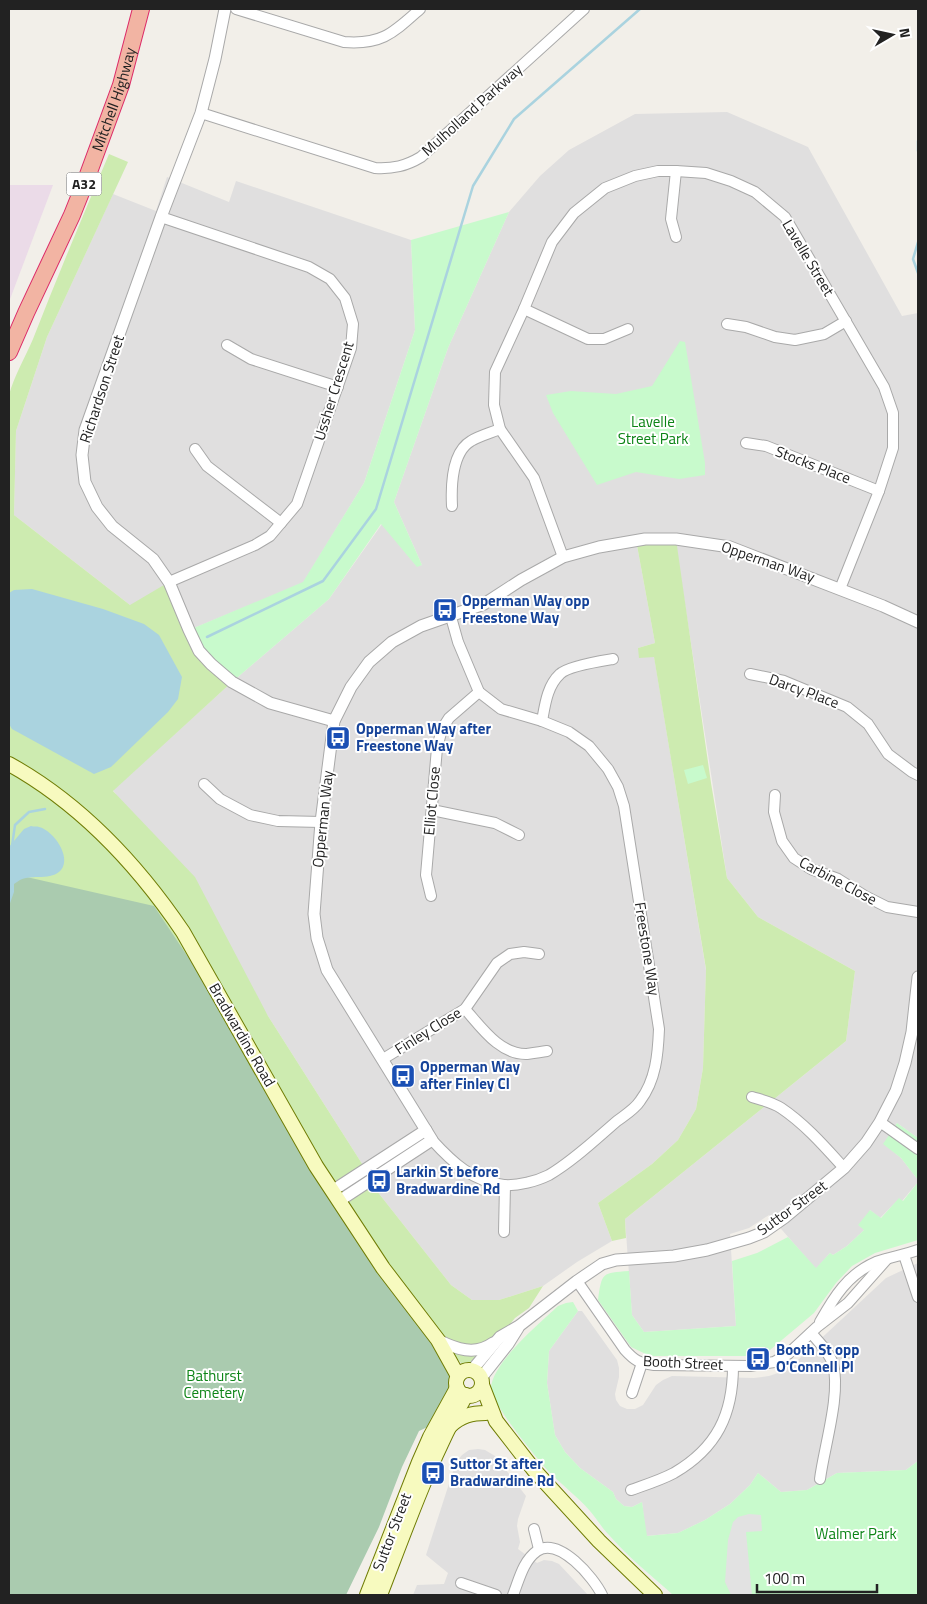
<svg xmlns="http://www.w3.org/2000/svg" width="927" height="1604" font-family="'Titillium Web',sans-serif">
<rect width="100%" height="100%" fill="#f2efe9"/>
<g fill="#e0dfdf">
<path d="M727,112l81,35 94,169 16,-3v825l-21,-15 -13,21 17,14 17,22v2l-16,19 -3,-2 -19,19 -10,-8 -6,20 -17,16 -14,9 -3,-2 -14,16 -47,-54 -20,13 -19,6 6,92 -92,6 -12,-17 -7,-96 221,-178 9,-70 -97,-54 -31,-39 -52,-339 -39,1 19,103 -17,5 16,8 52,314 -3,98 -7,41 -18,31 -26,24 -54,39 14,38 -35,21 -34,24 -44,14h-27l-21,-15 -82,-104 -3,-11 -98,-154 -155,-226 119,-108 97,-83 53,-75 35,42 5,-1 -28,-63 54,-154 61,-136 31,-36 29,-26 66,-36z"/>
<path d="M167,177l62,25 7,-21 175,59 4,90 -51,153 -61,100 -114,47 -59,-25 -116,-90 2,-84 31,-94 66,-143 43,17z"/>
<path d="M918,1263v198l-12,9 -69,3 -30,17 -26,2 -23,-19 -8,12 -20,19 -25,16 -27,13 -32,3 -4,-34 -10,5 -8,-1 -8,-7 -3,-7 -33,-24 -15,-16 -10,-17 -8,-52 2,-32 29,-40h4l35,49 2,8v9l-4,17 1,6 4,6 7,3h8l8,-4 13,-20 7,-5 9,-4 82,2 15,-2 12,-4 17,-12 88,-82z"/>
<path d="M478,1449l7,1 10,6 31,40 -8,23 -1,7 3,16 -2,7 19,14 7,-3 8,1 7,3 29,31h-175l4,-10 27,-1 4,-11 -22,-18 30,-93 6,-7 7,-5z"/>
</g>
<path fill="#ebdbe8" d="M9,185h44l-44,117z"/>
<g fill="#cdebb0">
<path d="M109,154l19,8 -81,175 -31,94 -2,84 116,90 39,-23 20,48 43,52 -119,109 82,86 73,139 98,154 -34,21 -323,-318v-478c5,-19 16,-37 24,-56 24,-62 50,-123 76,-185z"/>
<path d="M676,539l35,244 16,95 31,39 97,54 -9,70 -221,178 1,19 -14,3 -14,-38 54,-39 26,-24 18,-31 7,-41 3,-99 -52,-312 -15,1 -1,-10 17,-5 -19,-103z"/>
<path d="M369,1181l82,104 21,15h27l44,-14 -14,22 -14,10 -15,19 -32,33 -30,-30 -99,-139z"/>
</g>
<path fill="#aacbaf" d="M9,873l145,33 100,150 204,320 -20,46 -19,9 -17,36 -23,60 -33,68h-337z"/>
<g fill="#c8facc">
<path d="M509,212l-61,136 -54,154 28,63 -5,2 -36,-43 -52,75 -97,83 -43,-52 114,-48 61,-99 51,-153 -4,-90z"/>
<path d="M680,341l5,1 20,121v12l-26,4 -43,-7 -39,13 -44,-72 -7,-18 25,-4 45,3 36,-8z"/>
<path d="M703,765l4,13 -19,6 -4,-14z"/>
<path d="M897,1123l21,15v42l-17,-22 -18,-14z"/>
<path d="M918,1182v58l-43,13 -23,13 -16,17 -22,30 -44,37 -15,6h-105l-19,-9 -33,-47c4,-28 4,-27 31,-29l3,44 12,17 92,-6 -4,-65 25,-8 31,-16 28,31 14,-15 3,2 14,-9 17,-16 -6,-5 12,-15 11,8 18,-20 4,3z"/>
<path d="M573,1302l5,9 -29,40 -2,32 8,52 10,17 15,16 33,24 3,7 8,7 8,1 10,-5 5,34 31,-3 27,-13 25,-16 20,-19 8,-12 23,19 26,-2 30,-17 69,-3 12,-9v134h-245c-21,-19 -45,-38 -64,-60 -7,-7 -12,-16 -19,-24 -12,-14 -28,-26 -41,-39 -12,-13 -58,-69 -58,-84 1,-25 49,-65 67,-82l8,-3z"/>
</g>
<path fill="#e2e2e2" d="M749,1514l12,1 1,16 -16,1 6,63h-21l-6,-13 3,-42 5,-18 5,-5z"/>
<g fill="#aad3df">
<path d="M32,589l71,20 41,15 15,11 23,42 -4,22 -10,13 -57,55 -17,7 -82,-45 -3,-5v-131l5,-3z"/>
<path d="M31,826c3,1 6,0 8,1 14,3 33,30 22,43 -9,11 -29,4 -41,10 -2,1 -4,3 -6,4v8l-5,14v-59l15,-18z"/>
</g>
<g fill="none" stroke-linecap="round" stroke-linejoin="round">
<g stroke="#aad3df" stroke-width="2.5">
<path d="M918,141v10"/>
<path d="M918,242l-5,17 5,14"/>
<path d="M207,637l116,-56 53,-72 97,-323 41,-67 126,-110"/>
<path d="M12,846l3,-21 14,-13 16,-3"/>
</g>
<defs>
<g id="minor">
<path d="M236,9l108,33c38,3 49,-9 76,-33"/>
<path d="M201,113l174,55c18,1 31,-2 46,-11l163,-148"/>
<path d="M161,217l148,50 21,12 15,19 8,26 -2,24 -54,156 -27,32 -15,9 -86,37"/>
<path d="M676,237l-5,-18 5,-48"/>
<path d="M524,309l64,30h16l24,-10"/>
<path d="M727,324l19,3 29,10 20,3 29,-6 22,-13"/>
<path d="M227,345l24,14 87,28"/>
<path d="M746,443l20,3 113,45"/>
<path d="M195,449l12,17 74,57"/>
<path d="M452,506c-1,-20 0,-54 19,-65 8,-5 19,-8 29,-12"/>
<path d="M563,557l-29,-79 -34,-49 -6,-24 1,-33 29,-63 28,-67 22,-29 31,-25 30,-12 23,-5h18l30,2 25,8 24,11 30,25 99,170 9,26v35l-14,43 -39,98"/>
<path d="M750,674l34,7 63,26 21,17 20,30 24,18 6,3"/>
<path d="M542,721c3,-16 5,-35 18,-47 8,-8 41,-13 53,-15"/>
<path d="M204,784l16,15 30,16 28,6 43,1"/>
<path d="M775,795l-1,17 8,29 12,17 17,11 27,10 27,17 22,11 31,5"/>
<path d="M432,810l63,13 24,12"/>
<path d="M431,896l-5,-21 11,-127 5,-19 7,-11 30,-26"/>
<path d="M465,1009c16,18 35,46 62,45 7,-1 14,-2 20,-3"/>
<path d="M383,1059l82,-50 32,-46 13,-9 14,-2 15,2"/>
<path d="M752,1097c10,3 20,5 29,11 24,16 44,39 63,60"/>
<path d="M880,1122l38,27"/>
<path d="M432,1140c20,22 41,42 72,45 14,1 33,-4 45,-10 24,-14 47,-36 68,-54 8,-6 18,-12 23,-20 16,-21 18,-47 19,-72l-35,-223 -6,-19 -10,-18 -19,-23 -20,-14 -27,-11 -41,-12 -22,-17 -21,-50 -7,-25"/>
<path d="M504,1232l1,-47"/>
<path d="M904,1255l14,42"/>
<path d="M577,1281l48,69c10,11 14,13 29,15l96,1 24,-4 14,-8 29,-27 31,-24 39,-44"/>
<path d="M820,1322c14,-25 28,-48 56,-60 14,-5 28,-7 42,-12"/>
<path d="M811,1333c8,9 18,19 22,31 8,31 -9,83 -13,115"/>
<path d="M632,1393l10,-30"/>
<path d="M631,1490c14,-5 30,-10 43,-17 43,-25 59,-59 59,-107"/>
<path d="M534,1529l5,20"/>
<path d="M461,1583l35,12"/>
<path d="M513,1595c6,-15 10,-34 24,-44 22,-15 57,27 65,44"/>
</g>
<g id="tertiary">
<path d="M225,9l-10,50 -14,54 -40,104 -76,213 -3,25 3,27 12,25 15,19 41,33 16,23 20,48 10,21 12,13 21,18 38,21 64,18"/>
<path d="M332,1191l94,-61"/>
<path d="M339,1201l93,-61 -105,-170 -10,-32 -3,-24 7,-92 13,-101 17,-34 18,-25 23,-20 29,-16 63,-22 37,-24 42,-23 36,-10 46,-8h31l54,8 153,59 35,16"/>
<path d="M438,1340c18,9 37,16 55,3"/>
<path d="M472,1370l28,-33 19,-11 58,-45 25,-17 14,-4 58,-4 33,-6 42,-12 15,-6 20,-14 60,-50 22,-25 14,-21 16,-31 9,-28 7,-31 6,-55"/>
<path d="M481,1378l27,-34 10,-16"/>
</g>
<g id="secondary">
<path d="M9,764c72,40 128,100 174,168l133,234 67,102 55,72 20,36"/>
<circle cx="469" cy="1383" r="13"/>
<path d="M482,1385l14,36 38,49 65,71 56,54"/>
<path d="M450,1426c11,-10 21,-13 36,-13"/>
<path d="M367,1595l52,-133 11,-25 27,-49"/>
<path d="M380,1595c26,-67 50,-136 86,-200"/>
</g>
<g id="trunk">
<path id="s1" d="M9,352l17,-39 46,-98 14,-35 35,-95 20,-76"/>
</g>
</defs>
<use href="#minor" stroke="#a9a9a9" stroke-width="12"/>
<use href="#tertiary" stroke="#a9a9a9" stroke-width="13"/>
<use href="#secondary" stroke="#707d05" stroke-width="16"/>
<use href="#trunk" stroke="#dc2a67" stroke-width="18"/>
<use href="#minor" stroke="#fff" stroke-width="10"/>
<use href="#tertiary" stroke="#fff" stroke-width="11"/>
<use href="#secondary" stroke="#f7fabf" stroke-width="14"/>
<use href="#trunk" stroke="#f2b4a3" stroke-width="16"/>
</g>
<defs>
<symbol id="bus-square" viewBox="-11 -11 22 22"><rect x="-9" y="-9" width="18" height="18" rx="4" fill="#1a4fb4" stroke="#fff"/><path d="M-5-6H5V4H4V6H2V4H-2V6H-4V4H-5ZM-3.5-4V0h7V-4ZM-3.5 1.2v1.5H-2V1.2ZM2 1.2v1.5H3.5V1.2Z" fill="#fff"/></symbol>
</defs>
<g fill-rule="evenodd">
<use href="#bus-square" x="431" y="596" width="28" height="28"/>
<use href="#bus-square" x="324" y="724" width="28" height="28"/>
<use href="#bus-square" x="389" y="1062" width="28" height="28"/>
<use href="#bus-square" x="365" y="1167" width="28" height="28"/>
<use href="#bus-square" x="744" y="1345" width="28" height="28"/>
<use href="#bus-square" x="419" y="1459" width="28" height="28"/>
</g>
<g text-anchor="middle" stroke-width="4" stroke-linejoin="round" paint-order="stroke">
<rect fill="#fff" stroke="#646464" stroke-width="1" x="66.5" y="172.5" width="35" height="23" rx="4"/>
<g font-size="14" font-weight="bold" fill="#222">
<text x="84" y="189">A32</text>
</g>
<g font-size="15" fill="#222" stroke="#fff">
<text dy="5" stroke="none"><textPath href="#s1" startOffset="274">Mitchell Highway</textPath></text>
<text transform="translate(472 110) rotate(-42)" y="5">Mulholland Parkway</text>
<text transform="translate(808 258) rotate(59)" y="5">Lavelle Street</text>
<text transform="translate(102 389) rotate(-72)" y="5">Richardson Street</text>
<text transform="translate(334 391) rotate(-73)" y="5">Ussher Crescent</text>
<text transform="translate(813 465) rotate(21)" y="5">Stocks Place</text>
<text transform="translate(768 562) rotate(19)" y="5">Opperman Way</text>
<text transform="translate(804 691) rotate(20)" y="5">Darcy Place</text>
<text transform="translate(432 801) rotate(-85)" y="5">Elliot Close</text>
<text transform="translate(323 819) rotate(-84)" y="5">Opperman Way</text>
<text transform="translate(838 881) rotate(28)" y="5">Carbine Close</text>
<text transform="translate(647 949) rotate(81)" y="5">Freestone Way</text>
<text transform="translate(428 1031) rotate(-32)" y="5">Finley Close</text>
<text transform="translate(242 1035) rotate(60)" y="5">Bradwardine Road</text>
<text transform="translate(792 1208) rotate(-36)" y="5">Suttor Street</text>
<text transform="translate(683 1363) rotate(3)" y="5">Booth Street</text>
<text transform="translate(392 1532) rotate(-69)" y="5">Suttor Street</text>
</g>
<g font-size="15" fill="#0c8416" stroke="#fff">
<text x="653" y="427">Lavelle<tspan x="653" dy="17">Street Park</tspan></text>
<text x="214" y="1381">Bathurst<tspan x="214" dy="17">Cemetery</tspan></text>
<text x="856" y="1539">Walmer Park</text>
</g>
<g font-size="15" font-weight="bold" fill="#164399" stroke="#fff" text-anchor="start">
<text x="462" y="606">Opperman Way opp<tspan x="462" dy="17">Freestone Way</tspan></text>
<text x="356" y="734">Opperman Way after<tspan x="356" dy="17">Freestone Way</tspan></text>
<text x="420" y="1072">Opperman Way<tspan x="420" dy="17">after Finley Cl</tspan></text>
<text x="396" y="1177">Larkin St before<tspan x="396" dy="17">Bradwardine Rd</tspan></text>
<text x="776" y="1355">Booth St opp<tspan x="776" dy="17">O'Connell Pl</tspan></text>
<text x="450" y="1469">Suttor St after<tspan x="450" dy="17">Bradwardine Rd</tspan></text>
</g>
</g>
<rect width="927" height="1604" fill="none" stroke="#222222" stroke-width="20"/>
<g transform="translate(892 35) rotate(81)" stroke="#ffffff" stroke-width="4" paint-order="stroke">
<path d="M0-4L9 19L0 12L-9 19Z" fill="#222222"/>
<text y="-8" font-size="14" font-weight="bold" text-anchor="middle" fill="#222222">N</text>
</g>
<path d="M757 1584v8h120v-8" fill="none" stroke="#222222" stroke-width="2.5"/>
<text x="764" y="1584" font-size="15" fill="#222222" stroke="#ffffff" stroke-width="4" paint-order="stroke">100 m</text>
</svg>
